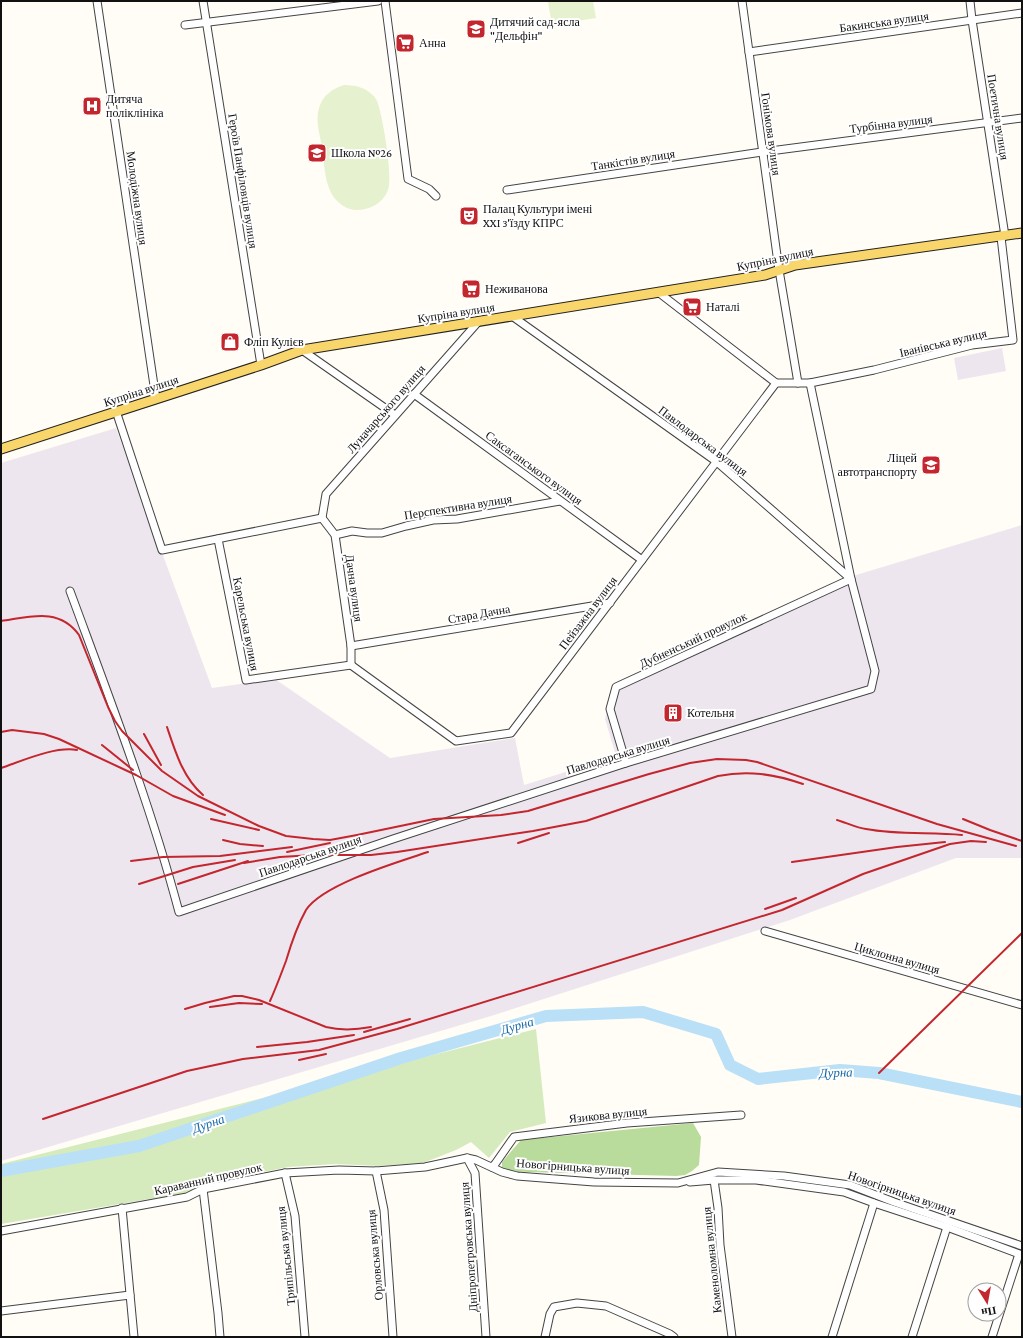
<svg xmlns="http://www.w3.org/2000/svg" width="1023" height="1338" font-family="'Crimson Pro',serif">
<rect width="100%" height="100%" fill="#fffdf5"/>
<g fill="#eee6ef">
<path d="M1002,348l4,23 -48,9 -4,-22z"/>
<path d="M116,428l96,260 63,-9 115,79 125,-20 9,47 92,-29 -11,-37 8,-33 233,-108 176,-53v333h-66l-166,62 -299,96 -490,145v-698z"/>
</g>
<path fill="#d5ebbd" d="M536,1029l10,94 -36,9 -21,26 -18,-16 -15,8 -33,13 -44,3 -43,-2 -48,3 -78,16 -25,10 -184,31v-60z"/>
<path fill="#b9dc9c" d="M693,1123l8,14 -2,28 -7,6 -7,4 -9,1 -148,-4 -20,-1 -6,-3v-6l19,-22z"/>
<g fill="#e6f2cf">
<path d="M593,1l3,17 -44,7 -4,-23z"/>
<path d="M344,85c13,0 24,3 32,14 6,10 16,74 13,87 -2,12 -13,21 -24,23 -6,2 -13,1 -18,-1 -23,-11 -22,-39 -25,-61 -2,-12 -7,-27 -3,-39 4,-13 13,-19 25,-23z"/>
</g>
<g fill="none" stroke-linecap="round" stroke-linejoin="round">
<path stroke="#b9e0f7" stroke-width="12" d="M1,1171l138,-25 262,-88 145,-42 97,-4 73,22 14,31 28,14 82,-9 39,3 143,29"/>
<defs>
<g id="minor">
<path d="M97,1l59,398"/>
<path d="M203,1l58,364"/>
<path d="M385,1l23,178 21,10 7,7"/>
<path d="M742,1l37,269 19,113"/>
<path d="M970,1l2,19 33,216"/>
<path d="M185,25l193,-24"/>
<path d="M749,52l273,-39"/>
<path d="M507,190l255,-38 260,-34"/>
<path d="M658,292l118,91"/>
<path d="M302,350l93,65"/>
<path d="M414,394l228,166"/>
<path d="M116,411l46,139 160,-32"/>
<path d="M322,518l4,-24 153,-173"/>
<path d="M322,518l13,17 16,111v19"/>
<path d="M335,535l17,-4 15,2h15l24,-7 27,-6 24,-1 103,-18"/>
<path d="M218,539l28,141 105,-15"/>
<path d="M70,591c39,106 80,212 109,321l214,-73 233,-76 245,-74 4,-18 -24,-92 -134,-117 -205,-146"/>
<path d="M351,646l259,-43"/>
<path d="M351,665l105,76 55,-8 265,-350h34l64,-13 98,-25 41,-5 -12,-103"/>
<path d="M626,763l-16,-54 6,-22 235,-108 -41,-196"/>
<path d="M765,931l257,74"/>
<path d="M467,1158l8,15 11,164"/>
<path d="M492,1167l3,-3 19,-27 113,-14 114,-8"/>
<path d="M376,1171l8,39 9,127"/>
<path d="M285,1173l10,43 10,121"/>
<path d="M714,1180l4,28 2,37 12,92"/>
<path d="M690,1182l24,-2h42l88,12 30,11 73,24 75,28"/>
<path d="M203,1189l15,124 2,24"/>
<path d="M122,1208l12,129"/>
<path d="M1,1231l186,-34 16,-8 82,-16 54,-3 37,1 49,-4 42,-9 9,2 26,12 15,4 77,6 84,1 40,-11 66,4 66,9 44,17 128,44"/>
<path d="M1,1311l129,-16"/>
<path d="M545,1337l5,-23 4,-7 23,-4 29,3 64,28 4,3"/>
<path d="M832,1337l42,-134"/>
<path d="M912,1337l35,-110"/>
<path d="M992,1337l27,-83"/>
</g>
<path id="major" d="M1,449l260,-84 41,-15 463,-75 30,-10 227,-32"/>
</defs>
<use href="#minor" stroke="#444" stroke-width="9"/>
<use href="#major" stroke="#222" stroke-width="11"/>
<use href="#minor" stroke="#fff" stroke-width="7"/>
<use href="#major" stroke="#f9d66b" stroke-width="9"/>
<g stroke="#c4262e" stroke-width="2">
<path d="M1,621c29,-4 58,-14 78,14l29,72 7,14 7,10 40,40 36,25 61,30 27,10 27,3 17,1 27,-5 77,-16 67,-4 27,-4 121,-37 41,-11 27,-4 29,1 11,2 180,62 79,22"/>
<path d="M167,727c8,24 16,51 36,68"/>
<path d="M1,732l11,-2 32,4 15,5 77,36 37,21 52,19"/>
<path d="M144,734l17,31"/>
<path d="M102,745l31,25"/>
<path d="M1,768c21,-7 54,-22 76,-18"/>
<path d="M211,819l48,11"/>
<path d="M963,819l27,11 32,11"/>
<path d="M837,820c10,3 20,8 29,9 32,6 64,3 96,6"/>
<path d="M223,840l17,4 23,2"/>
<path d="M518,843l31,-10"/>
<path d="M287,852l43,-9"/>
<path d="M131,861l32,-4 57,-1 72,-9"/>
<path d="M792,862l105,-15 48,-5"/>
<path d="M244,863l36,-6 34,-2h57l26,-3 136,-21 53,-10 132,-45c30,-6 56,-2 85,8"/>
<path d="M139,884l54,-17 42,-7"/>
<path d="M178,884l70,-23"/>
<path d="M765,909l31,-11"/>
<path d="M270,1001c6,-13 11,-27 16,-40 5,-17 11,-35 20,-51 17,-26 92,-48 122,-58"/>
<path d="M210,1007l29,-4 23,1"/>
<path d="M185,1009l20,-6 29,-7h8l17,4 67,27c16,4 29,3 45,0"/>
<path d="M364,1032l46,-13"/>
<path d="M257,1047l50,-5 47,-7"/>
<path d="M299,1060l27,-6"/>
<path d="M879,1073l143,-140"/>
<path d="M43,1119l144,-48 56,-12 76,-9 78,-21 385,-119 81,-36 87,-30 21,-3 15,1"/>
</g>
</g>
<defs>
<symbol id="school-square" viewBox="-11 -11 22 22"><rect x="-9" y="-9" width="18" height="18" rx="4" fill="#c4262e" stroke="#fff"/><path d="M0-5L7-2L0 1L-7-2ZM-4 1L0 2.5L4 1V4Q0 6-4 4Z" fill="#fff"/></symbol>
<symbol id="supermarket-square" viewBox="-11 -11 22 22"><rect x="-9" y="-9" width="18" height="18" rx="4" fill="#c4262e" stroke="#fff"/><path d="M-6-5.5h2.5l.6 2H6L4.5 2H-2.5L-4.4-4H-6ZM-1.5 3.2a1.3 1.3 0 1 0 .1 0ZM3 3.2a1.3 1.3 0 1 0 .1 0Z" fill="#fff"/></symbol>
<symbol id="hospital-square" viewBox="-11 -11 22 22"><rect x="-9" y="-9" width="18" height="18" rx="4" fill="#c4262e" stroke="#fff"/><path d="M-5-5h3v3.5h4V-5h3V5h-3V1.5h-4V5h-3Z" fill="#fff"/></symbol>
<symbol id="theatre-square" viewBox="-11 -11 22 22"><rect x="-9" y="-9" width="18" height="18" rx="4" fill="#c4262e" stroke="#fff"/><path d="M-5-5.5Q0-4 5-5.5V0Q5 5 0 6Q-5 5-5 0ZM-3.3-2.5H-1v1.5H-3.3ZM1-2.5H3.3v1.5H1ZM-2.8 1Q0 5.5 2.8 1Z" fill="#fff"/></symbol>
<symbol id="shop-square" viewBox="-11 -11 22 22"><rect x="-9" y="-9" width="18" height="18" rx="4" fill="#c4262e" stroke="#fff"/><path d="M-5-2.5h2.3a2.7 3.5 0 0 1 5.4 0H5L5.5 6h-11ZM-1.5-2.5h3a1.5 2.3 0 0 0-3 0Z" fill="#fff"/></symbol>
<symbol id="university-square" viewBox="-11 -11 22 22"><rect x="-9" y="-9" width="18" height="18" rx="4" fill="#c4262e" stroke="#fff"/><path d="M0-5L7-2L0 1L-7-2ZM-4 1L0 2.5L4 1V4Q0 6-4 4Z" fill="#fff"/></symbol>
<symbol id="building-square" viewBox="-11 -11 22 22"><rect x="-9" y="-9" width="18" height="18" rx="4" fill="#c4262e" stroke="#fff"/><path d="M-4-6H4V6H1V3H-1V6H-4ZM-2.5-4.3h1.7v1.8h-1.7ZM.8-4.3h1.7v1.8H.8ZM-2.5-1h1.7V.8h-1.7ZM.8-1h1.7V.8H.8Z" fill="#fff"/></symbol>
</defs>
<g fill-rule="evenodd">
<use href="#school-square" x="465" y="18" width="22" height="22"/>
<use href="#supermarket-square" x="394" y="32" width="22" height="22"/>
<use href="#hospital-square" x="81" y="95" width="22" height="22"/>
<use href="#school-square" x="306" y="142" width="22" height="22"/>
<use href="#theatre-square" x="458" y="205" width="22" height="22"/>
<use href="#supermarket-square" x="460" y="278" width="22" height="22"/>
<use href="#supermarket-square" x="681" y="296" width="22" height="22"/>
<use href="#shop-square" x="219" y="331" width="22" height="22"/>
<use href="#university-square" x="920" y="454" width="22" height="22"/>
<use href="#building-square" x="662" y="702" width="22" height="22"/>
</g>
<g text-anchor="middle" stroke-width="4" stroke-linejoin="round" paint-order="stroke">
<g font-size="12" fill="#111" stroke="#fff" text-anchor="start">
<text x="490" y="26">Дитячий сад-ясла<tspan x="490" dy="14">"Дельфін"</tspan></text>
<text x="419" y="47">Анна</text>
<text x="106" y="103">Дитяча<tspan x="106" dy="14">поліклініка</tspan></text>
<text x="331" y="157">Школа №26</text>
<text x="483" y="213">Палац Культури імені<tspan x="483" dy="14">XXI з'їзду КПРС</tspan></text>
<text x="485" y="293">Неживанова</text>
<text x="706" y="311">Наталі</text>
<text x="244" y="346">Фліп Кулієв</text>
<text x="917" y="462" text-anchor="end">Ліцей<tspan x="917" dy="14">автотранспорту</tspan></text>
<text x="687" y="717">Котельня</text>
</g>
<g font-size="12" fill="#111" stroke="#fff">
<text transform="translate(884 22) rotate(-8)" y="4">Бакинська вулиця</text>
<text transform="translate(998 117) rotate(81)" y="4">Поетична вулиця</text>
<text transform="translate(891 124) rotate(-7)" y="4">Турбінна вулиця</text>
<text transform="translate(771 134) rotate(82)" y="4">Гонімова вулиця</text>
<text transform="translate(633 160) rotate(-9)" y="4">Танкістів вулиця</text>
<text transform="translate(243 181) rotate(81)" y="4">Героїв Панфіловців вулиця</text>
<text transform="translate(137 198) rotate(82)" y="4">Молодіжна вулиця</text>
<text transform="translate(775 259) rotate(-12)" y="4">Купріна вулиця</text>
<text transform="translate(456 313) rotate(-9)" y="4">Купріна вулиця</text>
<text transform="translate(943 343) rotate(-13)" y="4">Іванівська вулиця</text>
<text transform="translate(141 391) rotate(-18)" y="4">Купріна вулиця</text>
<text transform="translate(386 409) rotate(-49)" y="4">Луначарського вулиця</text>
<text transform="translate(703 441) rotate(37)" y="4">Павлодарська вулиця</text>
<text transform="translate(534 468) rotate(36)" y="4">Саксаганського вулиця</text>
<text transform="translate(458 507) rotate(-9)" y="4">Перспективна вулиця</text>
<text transform="translate(354 588) rotate(82)" y="4">Дачна вулиця</text>
<text transform="translate(588 613) rotate(-53)" y="4">Пейзажна вулиця</text>
<text transform="translate(479 614) rotate(-10)" y="4">Стара Дачна</text>
<text transform="translate(246 624) rotate(79)" y="4">Карельська вулиця</text>
<text transform="translate(693 640) rotate(-25)" y="4">Дубненський провулок</text>
<text transform="translate(618 755) rotate(-17)" y="4">Павлодарська вулиця</text>
<text transform="translate(310 856) rotate(-19)" y="4">Павлодарська вулиця</text>
<text transform="translate(897 958) rotate(16)" y="4">Циклонна вулиця</text>
<text transform="translate(608 1115) rotate(-6)" y="4">Язикова вулиця</text>
<text transform="translate(573 1167) rotate(4)" y="4">Новогірницька вулиця</text>
<text transform="translate(208 1179) rotate(-13)" y="4">Караванний провулок</text>
<text transform="translate(902 1193) rotate(19)" y="4">Новогірницька вулиця</text>
<text transform="translate(469 1247) rotate(-94)" y="4">Дніпропетровська вулиця</text>
<text transform="translate(375 1255) rotate(-95)" y="4">Орловська вулиця</text>
<text transform="translate(286 1256) rotate(-96)" y="4">Трипільська вулиця</text>
<text transform="translate(712 1260) rotate(-96)" y="4">Каменоломна вулиця</text>
</g>
<g font-size="13" font-style="italic" fill="#1768a6" stroke="#fff">
<text transform="translate(517 1025) rotate(-16)" y="5">Дурна</text>
<text transform="translate(836 1072) rotate(-2)" y="5">Дурна</text>
<text transform="translate(208 1123) rotate(-19)" y="5">Дурна</text>
</g>
</g>
<rect width="1023" height="1338" fill="none" stroke="#111111" stroke-width="4"/>
<g transform="translate(987 1302) rotate(169)"><circle r="19" fill="#ffffff" stroke="#a0a0a0"/>
<path d="M0-3L7 15L0 10L-7 15Z" fill="#c4262e"/>
<text y="-6" font-size="11" font-weight="bold" text-anchor="middle" fill="#111111">Пн</text>
</g>
</svg>
